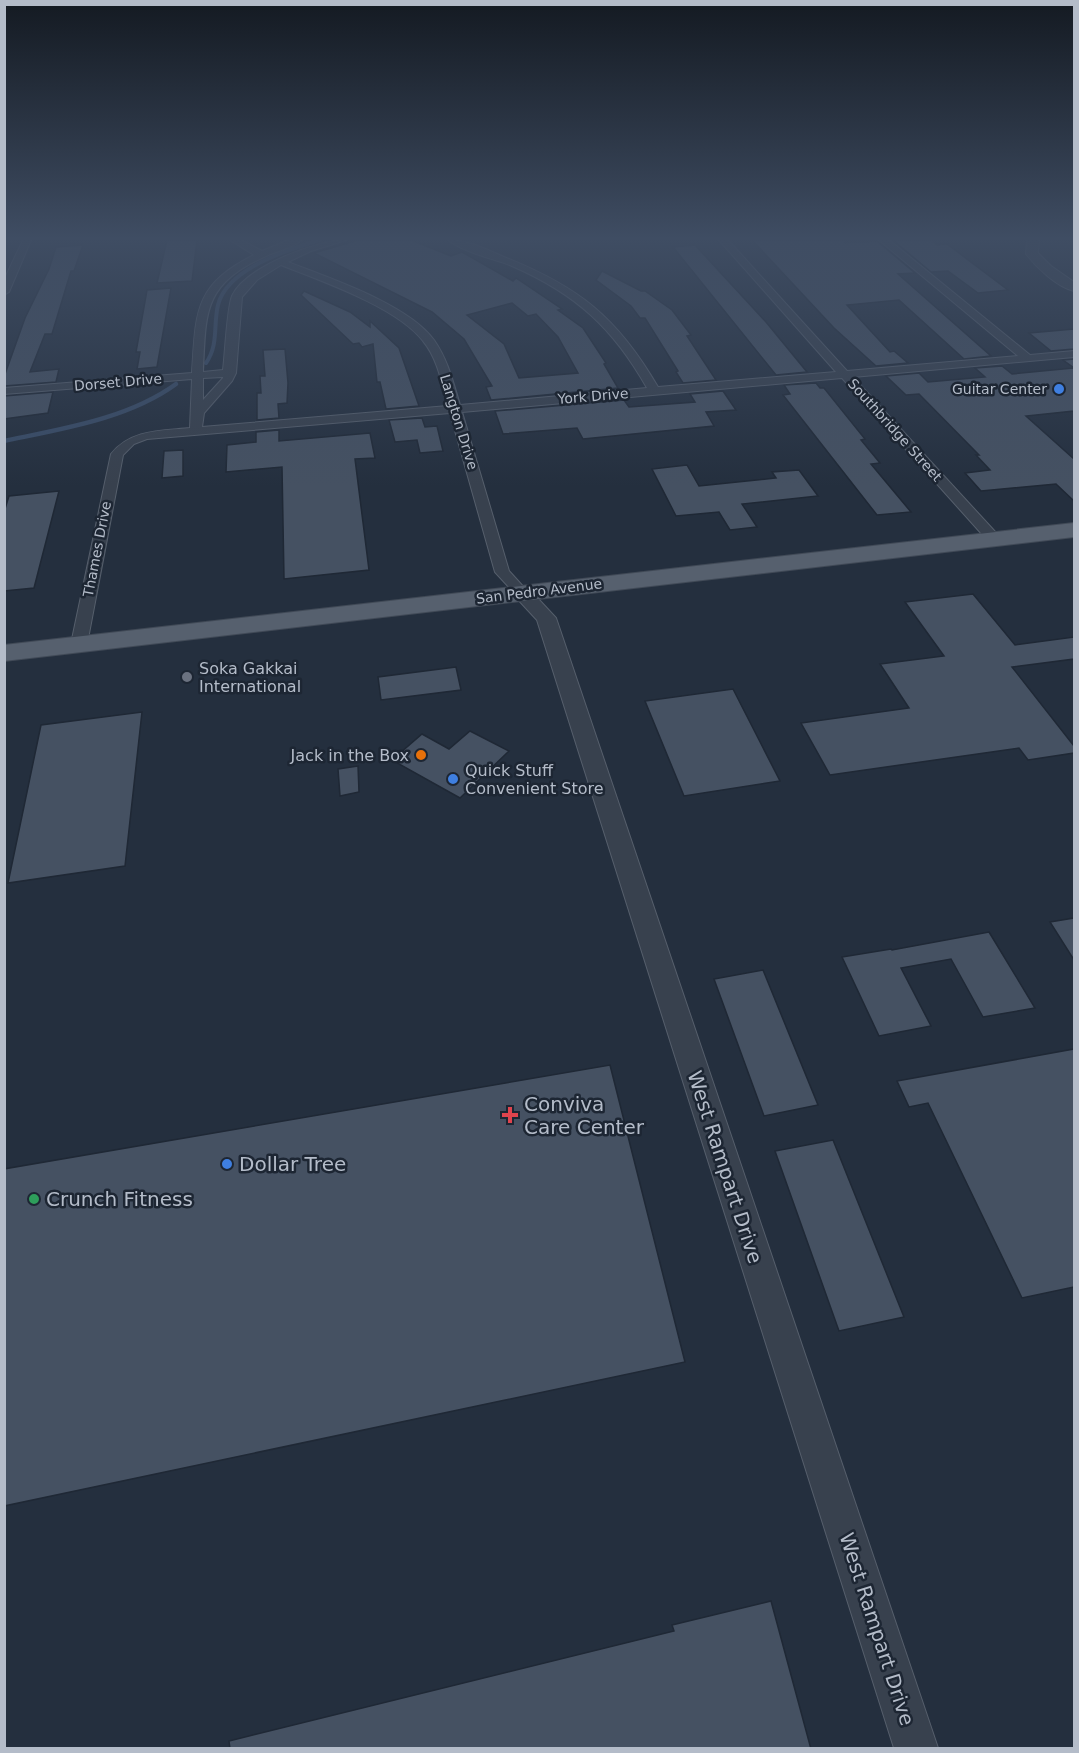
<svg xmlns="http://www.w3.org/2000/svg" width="1079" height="1753" font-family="'DejaVu Sans',sans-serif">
<rect width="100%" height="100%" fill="#242f3e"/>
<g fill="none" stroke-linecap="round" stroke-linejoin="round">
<path stroke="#394c67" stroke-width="4" d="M206,363c13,-19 7,-37 12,-58 9,-36 69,-55 101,-65"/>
<path stroke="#394c67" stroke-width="4.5" d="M4,441c57,-12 124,-22 172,-57"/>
</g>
<g fill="#455162" stroke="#1f2835" stroke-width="1.5" fill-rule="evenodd">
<path d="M167,240h30l-5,41 -35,2z"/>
<path d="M358,240h53l40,16 11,-4 51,29 3,-3 46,31 -4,1 25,18 23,35 -2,1 14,24 -127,12 -5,-13 6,-1 -28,-47 -32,-27 -118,-59zM512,303l16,13 8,-2 22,23 20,36 -59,5 -15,-34 -37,-29z"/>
<path d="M752,240h93v3l32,-2 38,32 -17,1 93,82 -27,3 -65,-59 -52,5 43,47 4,-1 14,12 -32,3 -42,-38z"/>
<path d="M893,240h38l6,5 10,-1 61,46 -30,3 -30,-22 -17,1z"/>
<path d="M83,245l-9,26h-3l-19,63h-7l-15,38 29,-3 -3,13 -52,4v-9l21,-59 24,-49 7,-22z"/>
<path d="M695,245l71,77 41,50 -31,3 -103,-128z"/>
<path d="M602,271l39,20h4l27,19 19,25 -4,1 29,44 -33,3 -7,-11 2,-1 -33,-53h-5l-9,-12 -35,-26z"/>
<path d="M171,288l-14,79 -20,2 3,-17h-4l11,-62z"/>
<path d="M304,291l46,21 20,15v-6l29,27 20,58 -33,3 -6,-27h-3l-4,-38 -11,3 -3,-4 -6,1 -52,-49z"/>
<path d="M1074,329v20l-23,2 -22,-18z"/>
<path d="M285,349l3,34 -1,20 -9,1 1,14 -22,2v-27h4l-1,-17h5l-2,-26z"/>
<path d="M1074,359v52l-48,5 48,43v42l-18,-17 -75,7 -16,-18 25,-3 -14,-15h3l-60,-61 -13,1 -20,-19 33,-3 9,9 57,-5 -10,-9 27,-2 10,8 62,-6 -11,-8z"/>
<path d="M816,383l4,5h4l41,51 -4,1 19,23 -9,1 40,48 -34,3 -94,-120 7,-1 -6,-9z"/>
<path d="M723,391l13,19 -30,2 8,14 -131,13 -6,-11 -74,6 -8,-23 129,-11 5,7 66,-5 -5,-8z"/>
<path d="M53,392l-5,21 -44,6v-23z"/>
<path d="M422,418l3,9 12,-1 6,25 -23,2 -3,-13 -22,2 -6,-22z"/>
<path d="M279,430v11l91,-8 5,25 -20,1 14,111 -85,9 -2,-112 -56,5 1,-27 29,-3v-10z"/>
<path d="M183,450v26l-21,2 2,-27z"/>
<path d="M687,465l12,21 77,-8 -4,-6 27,-2 19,26 -76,8 15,23 -27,3 -11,-18 -43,4 -24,-47z"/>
<path d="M59,491l-25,97 -30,3v-79l5,-16z"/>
<path d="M973,594l42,51 59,-8v22l-62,8 62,79v7l-46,7 -9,-12 -189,27 -29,-52 108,-15 -29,-44 64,-8 -39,-54z"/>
<path d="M456,667l5,23 -80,10 -3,-23z"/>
<path d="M733,689l47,92 -96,15 -39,-95z"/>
<path d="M142,712l-17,154 -117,17 33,-158z"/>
<path d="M470,731l39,20 -49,47 -68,-38 30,-26 27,15z"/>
<path d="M358,766l1,26 -19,4 -2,-27z"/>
<path d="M1074,918v42l-24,-38z"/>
<path d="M989,932l46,76 -52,9 -32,-58 -50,9 30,58 -52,10 -37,-79 49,-8 1,1z"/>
<path d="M763,970l55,135 -54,11 -50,-137z"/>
<path d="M1074,1049v238l-52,11 -94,-195 -19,4 -12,-26z"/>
<path d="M610,1065l75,297 -681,144v-337z"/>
<path d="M833,1140l71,177 -65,14 -64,-180z"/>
<path d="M771,1601l40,148h-581l-1,-8 445,-110 -2,-6z"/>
</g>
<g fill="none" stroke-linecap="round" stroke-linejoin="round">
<defs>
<g id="minor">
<path d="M23,240h8l-22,52 -5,3v-15z"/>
<path d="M230,240h11l21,11 27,-11h13c-10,8 -26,11 -38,17 -61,28 -58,55 -61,115l20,-2c2,-15 4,-62 9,-74 13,-29 85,-56 114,-56l-35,11 -23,11c41,16 120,42 146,78 14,20 19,42 26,65l187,-17c-34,-60 -71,-94 -135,-122 -20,-8 -47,-13 -64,-26 20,0 38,9 56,17 75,30 113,60 154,130l178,-15 -117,-132h9l119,131 171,-15 -139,-116h10l141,115 44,-4v6l-221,20 146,159 2,3 -2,3h-10l-147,-164 -380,34 47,159 20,22 -7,4 -5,-1 -22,-24 -45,-159 -303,26 -13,5 -11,11 -36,189 -2,3h-12l-2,-3 40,-190c20,-25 50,-23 79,-26l2,-49 -188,15v-6l188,-15c4,-62 2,-88 62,-118zM281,265c40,16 116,42 142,76 15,18 19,43 25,65l-246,21 2,-14 28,-32 4,-8 6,-76 15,-17zM223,377v1l-20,22v-22z"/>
</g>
<g id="tertiary">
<path d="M1027,240h12l-1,13 13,13 23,16v9c-17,-4 -37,-23 -48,-37z"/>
<path d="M522,587l7,2 27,29 382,1130h-44l-357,-1128 -25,-27 3,-4z"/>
</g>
<path id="primary" d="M1074,523v14l-1070,124v-16z"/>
</defs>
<use href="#minor" stroke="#565f6c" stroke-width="2"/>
<use href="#tertiary" stroke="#565f6c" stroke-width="2"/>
<use href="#primary" stroke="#414a57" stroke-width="2"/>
<use href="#minor" fill="#38414e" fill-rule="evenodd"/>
<use href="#tertiary" fill="#38414e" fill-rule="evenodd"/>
<use href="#primary" fill="#56606e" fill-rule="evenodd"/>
</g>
<linearGradient id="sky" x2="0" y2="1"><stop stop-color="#141a22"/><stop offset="0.49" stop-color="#3f4d63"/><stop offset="1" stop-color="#3f4d63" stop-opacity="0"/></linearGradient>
<rect width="1079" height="486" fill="url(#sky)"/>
<g fill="#3f7fe0" stroke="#1d2633" stroke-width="2">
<circle cx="1059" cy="389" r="6"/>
<circle cx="453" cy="779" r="6"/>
<circle cx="227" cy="1164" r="6"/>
</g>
<circle fill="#6b7280" stroke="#1d2633" stroke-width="2" cx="187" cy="677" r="6"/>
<circle fill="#e8710a" stroke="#1d2633" stroke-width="2" cx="421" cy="755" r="6"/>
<path fill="#e0444e" stroke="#1d2633" stroke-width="2" d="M507 1106h6v6h6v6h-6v6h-6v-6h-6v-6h6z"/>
<circle fill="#2e9e5b" stroke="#1d2633" stroke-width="2" cx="34" cy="1199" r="6"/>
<g text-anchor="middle" stroke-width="5" stroke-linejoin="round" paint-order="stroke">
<g font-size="14" fill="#b4bcc9" stroke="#1d2633">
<text transform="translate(118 382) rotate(-5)" y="5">Dorset Drive</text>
<text transform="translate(593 396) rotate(-5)" y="5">York Drive</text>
<text transform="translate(459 422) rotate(73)" y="5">Langton Drive</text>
<text transform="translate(895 430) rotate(48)" y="5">Southbridge Street</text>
<text transform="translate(97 549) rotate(-79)" y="5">Thames Drive</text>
<text transform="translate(539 591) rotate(-7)" y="5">San Pedro Avenue</text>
</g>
<g font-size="14" fill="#b4bcc9" stroke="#1d2633" text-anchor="end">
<text x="1047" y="394">Guitar Center</text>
</g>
<g font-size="16" fill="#b4bcc9" stroke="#1d2633" text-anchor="start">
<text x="199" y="674">Soka Gakkai<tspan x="199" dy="18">International</tspan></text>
<text x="409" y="761" text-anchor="end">Jack in the Box</text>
<text x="465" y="776">Quick Stuff<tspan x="465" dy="18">Convenient Store</tspan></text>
</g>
<g font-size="20" fill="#b4bcc9" stroke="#1d2633" text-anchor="start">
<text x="524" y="1111">Conviva<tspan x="524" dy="23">Care Center</tspan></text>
<text x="239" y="1171">Dollar Tree</text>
<text x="46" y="1206">Crunch Fitness</text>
</g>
<g font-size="20" fill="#b4bcc9" stroke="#1d2633">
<text transform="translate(725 1167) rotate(72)" y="7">West Rampart Drive</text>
<text transform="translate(877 1629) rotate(72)" y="7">West Rampart Drive</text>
</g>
</g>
<rect width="1079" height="1753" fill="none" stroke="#b4bcc9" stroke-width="12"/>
</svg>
